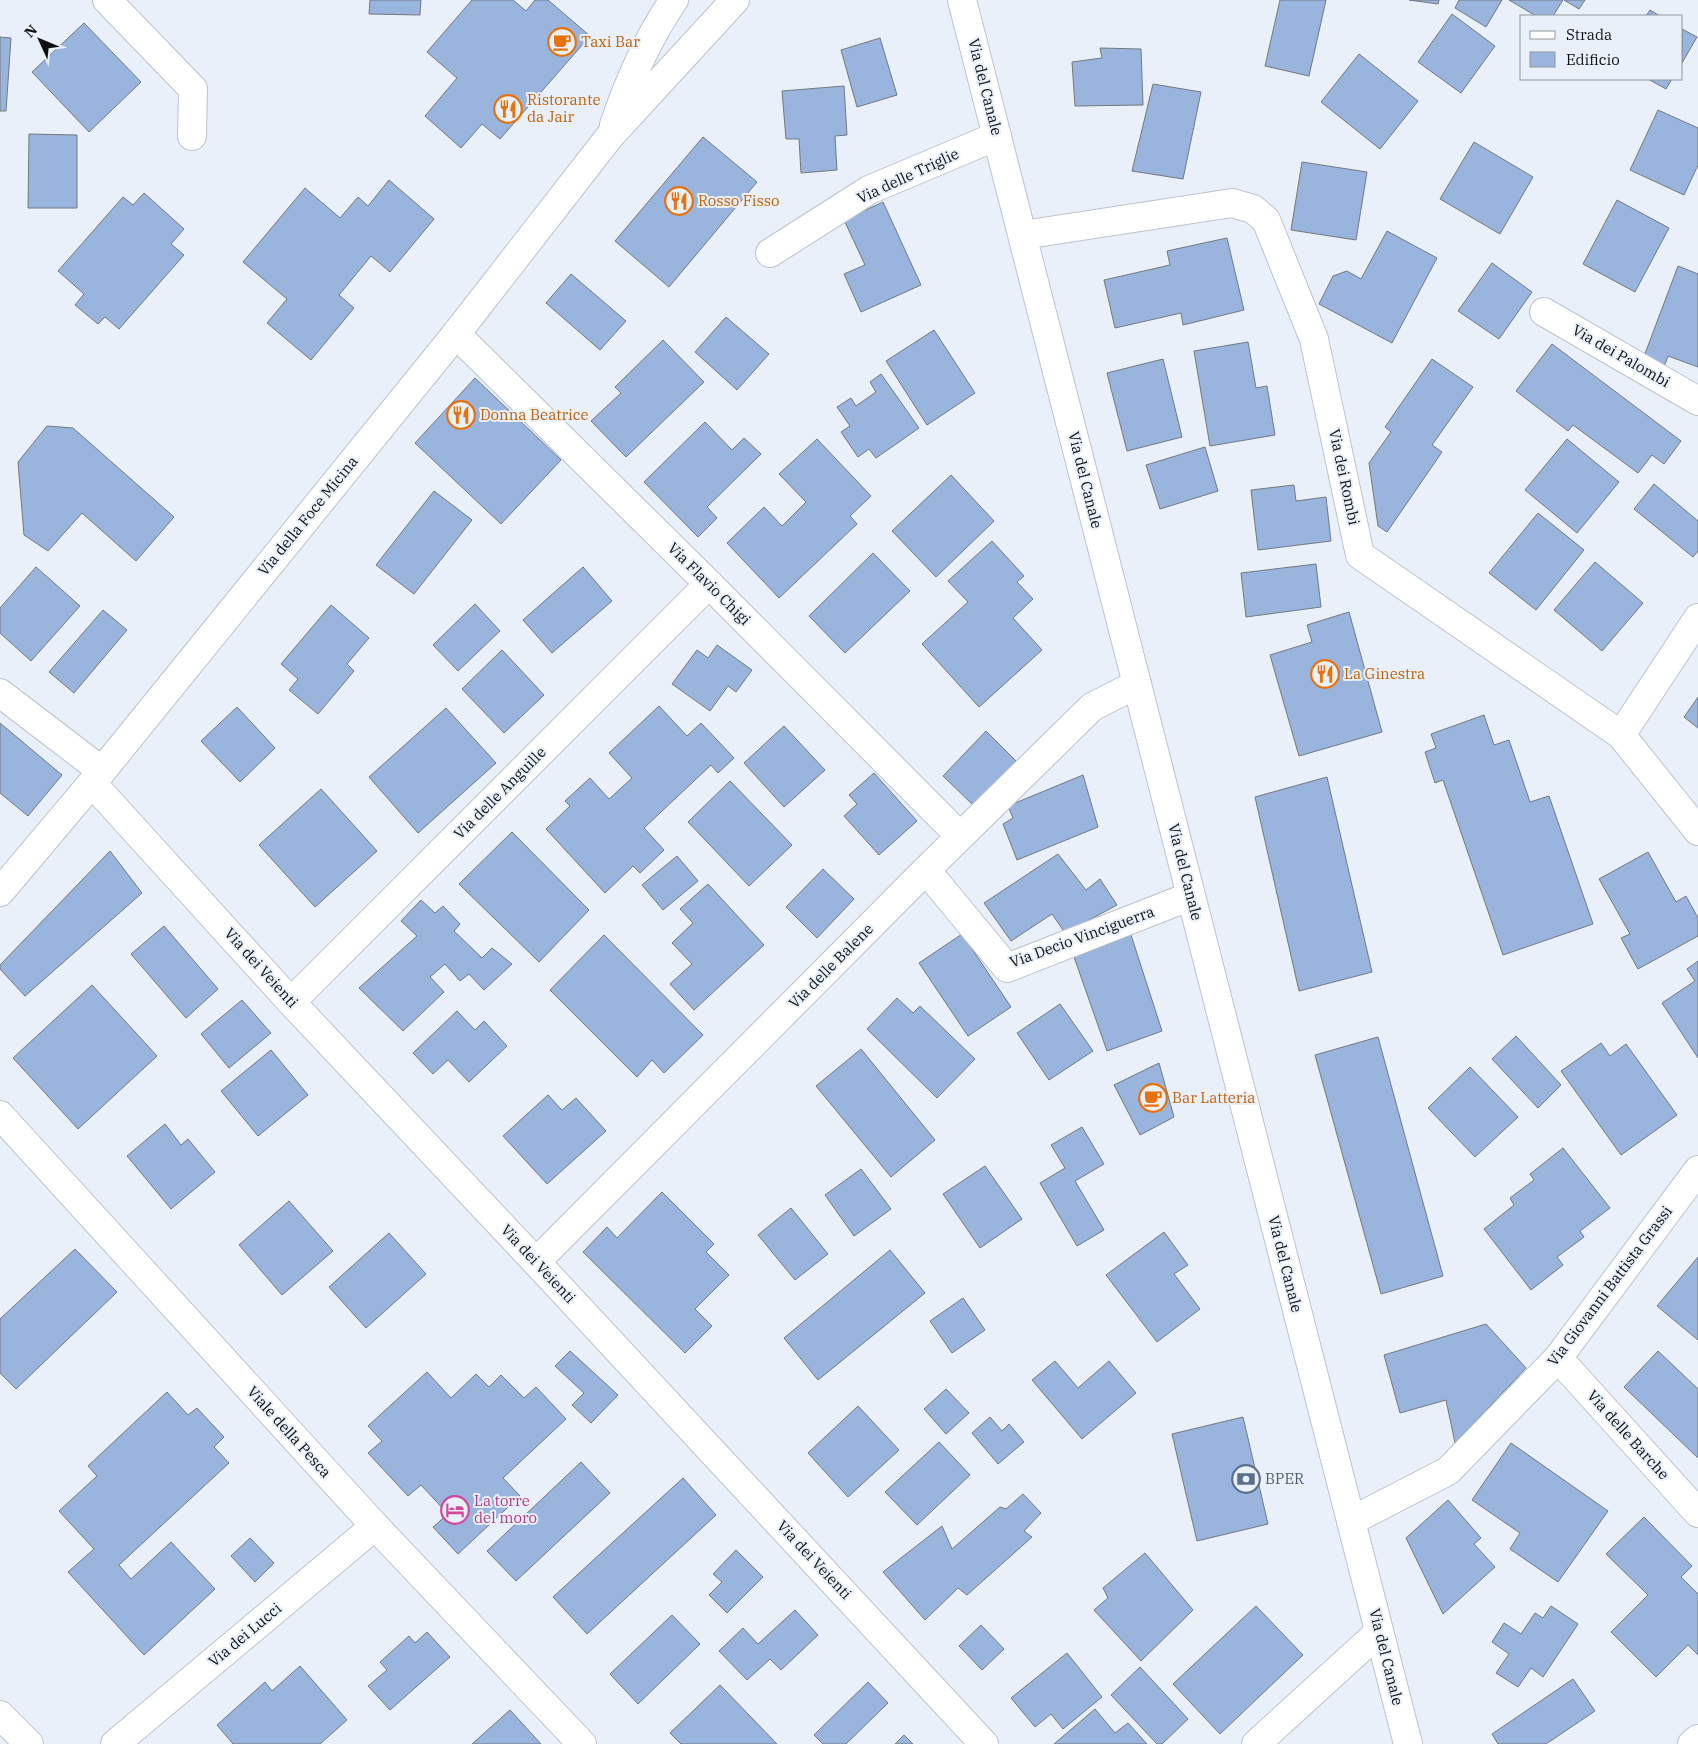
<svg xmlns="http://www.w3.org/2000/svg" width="1698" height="1744" font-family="'IBM Plex Serif',serif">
<rect width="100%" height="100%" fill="#e9f0f9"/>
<g fill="#9ab5dd" stroke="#727880">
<path d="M370,0h51l-1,15 -51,-1z"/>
<path d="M472,0h41l13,11 9,-11h13l42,36 -90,103 -18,-15 -21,24 -36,-32 32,-38 -30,-26z"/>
<path d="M1280,0h46l-17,76 -44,-10z"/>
<path d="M1409,0h30l-1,4z"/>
<path d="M1459,0h43l-16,27 -31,-19z"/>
<path d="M1509,0h54l-10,16h-17z"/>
<path d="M1564,0h21l-6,9z"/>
<path d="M1650,10l10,6h-14z"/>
<path d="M1452,14l43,32 -34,47 -43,-31z"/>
<path d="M84,23l57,59 -52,50 -57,-60z"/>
<path d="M1682,29l15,8 -15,26z"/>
<path d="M0,37l11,1 -5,73h-6z"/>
<path d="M880,38l17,57 -40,12 -16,-57z"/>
<path d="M1100,48l41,1 2,56 -68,1 -3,-44 30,-4z"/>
<path d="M1359,54l59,47 -38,48 -59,-47z"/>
<path d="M1648,79h24l-6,10z"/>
<path d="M1153,84l48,8 -18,87 -51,-8z"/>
<path d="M844,86l3,49 -12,1 2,34 -36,3 -2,-34h-13l-4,-48z"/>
<path d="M1658,110l40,18v37l-14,30 -54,-25z"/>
<path d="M29,134l48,1v73h-49z"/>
<path d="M703,137l54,45 -88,105 -54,-46z"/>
<path d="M1474,142l59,35 -33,57 -60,-35z"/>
<path d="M1302,162l65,10 -11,68 -65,-10z"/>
<path d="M389,180l45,39 -44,53 -19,-16 -32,39 15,13 -43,52 -44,-37 20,-24 -44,-37 62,-74 35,30 18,-21 10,9z"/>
<path d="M144,193l40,36 -13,15 13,11 -65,74 -14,-12 -7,7 -23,-19 9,-11 -26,-23 65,-74 10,8z"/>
<path d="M1617,200l52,28 -34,64 -52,-28z"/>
<path d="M883,202l38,83 -60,27 -17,-38 21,-9 -21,-45z"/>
<path d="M1387,231l50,27 -45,85 -73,-39 14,-28 14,-5 14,8z"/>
<path d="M1227,238l17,72 -61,15 -2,-12 -66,15 -11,-48 66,-15 -3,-14z"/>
<path d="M1492,263l40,29 -33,47 -41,-28z"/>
<path d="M1678,266l20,8v93l-30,-11 -4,11 -21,-8z"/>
<path d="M571,274l55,47 -26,29 -54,-47z"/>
<path d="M726,317l43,37 -32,36 -42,-38z"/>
<path d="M934,330l41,63 -48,32 -41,-64z"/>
<path d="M663,340l41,42 -78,75 -35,-36 30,-28 -6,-6z"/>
<path d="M1248,342l8,46 11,-2 8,49 -65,11 -16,-95z"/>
<path d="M1552,344l129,97 -17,23 -12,-9 -14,18 -65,-48 -5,6 -52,-40z"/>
<path d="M1163,359l19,78 -55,14 -20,-78z"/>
<path d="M1432,359l41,28 -41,58 10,7 -55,80 -9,-6 -9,-63 22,-31 -6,-5z"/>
<path d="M881,374l38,54 -43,30 -7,-9 -11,8 -17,-25 9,-6 -13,-19 14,-9 5,8 20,-14 -6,-10z"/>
<path d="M475,378l86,82 -60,64 -86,-81z"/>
<path d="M705,422l27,28 12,-12 17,16 -54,53 10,11 -19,19 -54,-55z"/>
<path d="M47,426l26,2 101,89 -38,44 -54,-48 -34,38 -24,-16 -6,-73z"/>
<path d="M817,439l54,57 -21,20 7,8 -78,74 -52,-55 37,-36 18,19 24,-24 -27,-28z"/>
<path d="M1567,439l52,43 -42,51 -52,-43z"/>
<path d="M1205,447l13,44 -58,18 -14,-44z"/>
<path d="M951,475l43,46 -58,56 -44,-46z"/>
<path d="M1654,484l44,37v30l-5,6 -59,-48z"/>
<path d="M1294,485l2,16 30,-4 5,44 -73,9 -7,-60z"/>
<path d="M434,491l38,29 -58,74 -38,-29z"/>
<path d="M1538,513l46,37 -48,60 -47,-37z"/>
<path d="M992,541l32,35 -7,6 16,17 -20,19 29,32 -63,57 -57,-63 46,-42 -20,-21z"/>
<path d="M873,553l37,38 -65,62 -36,-37z"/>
<path d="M1595,562l48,41 -41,48 -48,-41z"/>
<path d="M1316,564l5,43 -75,10 -5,-44z"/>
<path d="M36,567l44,39 -49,55 -31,-28v-25z"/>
<path d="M583,567l29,34 -60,52 -29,-33z"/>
<path d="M475,604l25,27 -42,40 -25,-26z"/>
<path d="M331,605l38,33 -22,26 7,7 -36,43 -29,-24 9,-11 -17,-15z"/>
<path d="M103,610l24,20 -53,63 -25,-21z"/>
<path d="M1349,612l33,120 -83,24 -29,-101 42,-13 -5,-17z"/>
<path d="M717,645l35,25 -16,22 -8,-6 -18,25 -38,-27 25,-34 11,8z"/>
<path d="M502,650l42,45 -40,38 -42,-44z"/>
<path d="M1698,697v31l-14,-11z"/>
<path d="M659,706l28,30 14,-13 33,35 -16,15 -7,-8 -67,63 20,22 -24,23 -7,-7 -28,27 -59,-64 24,-23 -5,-5 25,-23 19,21 23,-21 -23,-25z"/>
<path d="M237,707l38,41 -35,34 -39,-41z"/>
<path d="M446,708l50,55 -78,70 -49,-56z"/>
<path d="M1484,715l10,30 15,-5 21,62 19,-6 44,128 -90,31 -60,-175 -8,3 -10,-31 11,-4 -5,-14z"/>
<path d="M0,723l62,52 -34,41 -28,-23z"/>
<path d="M784,726l41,44 -41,37 -40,-44z"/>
<path d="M986,731l30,30 -43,44 -30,-29z"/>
<path d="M874,773l43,48 -38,34 -35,-39 13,-12 -8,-9z"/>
<path d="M1083,775l15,52 -81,33 -14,-36 10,-6 -5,-12z"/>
<path d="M1327,777l45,195 -73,19 -44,-194z"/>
<path d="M730,781l62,64 -43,41 -61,-64z"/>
<path d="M321,789l56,62 -62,56 -56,-62z"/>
<path d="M512,832l77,78 -50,52 -80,-78z"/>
<path d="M110,851l32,42 -117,103 -25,-27v-4z"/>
<path d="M1648,852l28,50 10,-6 12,22v18l-60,33 -17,-31 9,-4 -31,-55z"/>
<path d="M1058,854l28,36 14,-11 17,26 -52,28 -13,-19 -41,27 -27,-38z"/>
<path d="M677,856l21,25 -35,29 -21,-25z"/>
<path d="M823,869l31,30 -37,39 -31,-31z"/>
<path d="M708,884l56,61 -70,65 -24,-26 22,-20 -20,-21 21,-20 -13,-14z"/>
<path d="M421,900l14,13 8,-7 17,18 -6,7 28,27 10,-10 20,16 -28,26 -15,-16 -9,7 -15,-17 -15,13 14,15 -41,39 -44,-43 58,-52 -16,-15z"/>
<path d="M164,926l54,63 -32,29 -55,-64z"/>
<path d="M962,934l49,73 -43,29 -49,-73z"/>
<path d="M604,935l99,100 -39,38 -12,-13 -15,17 -87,-87z"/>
<path d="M1131,935l31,96 -55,20 -33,-94z"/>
<path d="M1698,961v97l-36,-55 33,-22 -8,-12z"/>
<path d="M92,985l65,71 -79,73 -65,-71z"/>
<path d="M897,998l16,15 7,-7 55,53 -38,39 -70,-69z"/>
<path d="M242,1000l29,33 -42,35 -28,-34z"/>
<path d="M1060,1004l33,47 -44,29 -32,-47z"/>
<path d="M457,1011l18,19 9,-9 23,25 -38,36 -21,-22 -15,14 -20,-21z"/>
<path d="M1516,1036l45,49 -23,23 -46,-49z"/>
<path d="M1378,1037l65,239 -62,18 -66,-239z"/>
<path d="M1601,1043l9,13 16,-12 51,71 -56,40 -60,-84z"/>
<path d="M861,1049l74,91 -44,37 -75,-91z"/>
<path d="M271,1050l37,45 -50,41 -37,-45z"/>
<path d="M1159,1063l15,54 -34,18 -26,-50z"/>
<path d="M1470,1067l48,50 -43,40 -47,-49z"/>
<path d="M548,1095l14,15 14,-12 30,33 -59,53 -44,-48z"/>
<path d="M165,1124l16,21 7,-6 27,33 -44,37 -44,-53z"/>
<path d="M1082,1127l22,37 -29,17 29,49 -27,16 -37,-63 25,-15 -14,-23z"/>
<path d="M1563,1148l47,60 -30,23 4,6 -27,20 6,8 -32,25 -47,-61 30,-24 -4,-7 24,-18 -4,-6z"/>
<path d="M985,1166l37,53 -42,29 -37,-54z"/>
<path d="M861,1169l30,40 -37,27 -29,-41z"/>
<path d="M662,1192l52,52 -8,8 23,23 -34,34 17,17 -27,27 -102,-101 24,-25 10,11z"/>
<path d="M289,1201l44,50 -51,44 -43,-50z"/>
<path d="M791,1208l37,46 -33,26 -37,-45z"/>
<path d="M1164,1232l24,33 -14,9 26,35 -43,33 -51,-67z"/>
<path d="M389,1233l37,41 -60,54 -37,-41z"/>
<path d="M75,1249l42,43 -101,97 -16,-16v-54z"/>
<path d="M890,1250l35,43 -107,87 -34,-42z"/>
<path d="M1698,1257v83l-41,-34z"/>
<path d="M963,1298l22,32 -33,23 -22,-32z"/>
<path d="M1486,1324l40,44 -71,75 -9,-43 -46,13 -16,-58z"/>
<path d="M570,1351l48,44 -27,28 -19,-18 12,-12 -29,-27z"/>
<path d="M1658,1351l40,38v69l-74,-71z"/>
<path d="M1055,1361l23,27 31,-27 27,32 -54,46 -50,-59z"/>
<path d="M427,1372l24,26 25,-24 13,13 12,-12 23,23 12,-11 30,32 -63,59 17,18 -62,58 -25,-27 15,-13 -27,-29 -13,11 -40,-43 14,-12 -14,-15z"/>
<path d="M946,1389l23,24 -23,21 -22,-25z"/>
<path d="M167,1392l21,23 9,-7 27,29 -10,10 15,16 -110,102 12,14 40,-37 44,47 -71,66 -76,-83 26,-23 -35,-38 38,-35 -9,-10z"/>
<path d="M858,1406l41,44 -51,47 -40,-44z"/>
<path d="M990,1417l12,14 7,-7 15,18 -26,22 -26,-31z"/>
<path d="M1243,1417l25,107 -71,17 -25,-107z"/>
<path d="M939,1442l31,33 -53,50 -32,-33z"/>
<path d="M1511,1443l97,68 -50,71 -48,-33 10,-16 -48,-33z"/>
<path d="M581,1462l29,31 -94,88 -29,-30z"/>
<path d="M683,1478l33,37 -129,119 -34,-37z"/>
<path d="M1023,1494l18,19 -17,18 8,6 -65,58 -9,-7 -33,32 -42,-48 59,-46 10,23 48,-42 6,2z"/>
<path d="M1448,1500l33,38 -7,6 21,23 -52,47 -37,-76z"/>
<path d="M1644,1517l48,49 -11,11 17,17v61l-10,-10 -32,32 -45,-45 37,-37 -42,-41z"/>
<path d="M250,1538l24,25 -19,19 -24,-26z"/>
<path d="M736,1550l27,27 -36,36 -18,-18 13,-13 -9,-8z"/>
<path d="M1145,1553l48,57 -52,51 -47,-51 14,-12 -5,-10z"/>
<path d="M1256,1606l47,49 -83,79 -47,-50z"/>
<path d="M1551,1606l27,18 -35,53 -12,-9 -13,19 -22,-14 13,-19 -17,-12 12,-19 17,11 14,-21 8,5z"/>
<path d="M795,1610l23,25 -37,35 -11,-11 -23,21 -28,-29 24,-23 15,16z"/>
<path d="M672,1615l28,29 -62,60 -28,-30z"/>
<path d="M981,1625l23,24 -22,21 -23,-24z"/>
<path d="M427,1632l23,25 -60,53 -22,-24 19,-16 -7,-8 29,-26 6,7z"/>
<path d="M1067,1653l35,44 -39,32 -12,-15 -16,13 -24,-29z"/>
<path d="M300,1666l47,54 -27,24h-87l-16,-19 48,-43 7,9z"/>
<path d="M1140,1667l48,52 -26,25h-5l-46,-49z"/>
<path d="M1573,1679l22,32 -49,33h-48l-6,-10z"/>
<path d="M868,1682l20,21 -42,41h-23l-9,-9z"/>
<path d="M720,1685l57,59h-96l-11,-11z"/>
<path d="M1095,1709l20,24 13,-10 19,21h-93z"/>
<path d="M510,1710l31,34h-69z"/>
<path d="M904,1735l9,9h-18z"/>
</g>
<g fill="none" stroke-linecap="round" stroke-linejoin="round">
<defs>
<g id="minor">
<path d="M107,0l86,89 -1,47"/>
<path d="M962,0l446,1744"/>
<path d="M614,125c15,-44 33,-86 60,-125"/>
<path d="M1023,235l209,-32 21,6 13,11 48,119 46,216 261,180 77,96"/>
<path d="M770,253l99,-63 128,-54"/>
<path d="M1544,312l154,89"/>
<path d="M456,334l253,250 251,252"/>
<path d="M0,693l102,78"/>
<path d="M1621,735l77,-117"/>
<path d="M92,783l199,219 245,260 448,482"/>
<path d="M926,870l81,98 184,-72"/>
<path d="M0,892l102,-121 354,-437 154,-198 125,-136"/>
<path d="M291,1002l418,-418"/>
<path d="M0,1115l375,411 207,218"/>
<path d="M536,1262l390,-392 166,-163 45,-23"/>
<path d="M1558,1358l140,155"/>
<path d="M1351,1521l97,-50 110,-113 140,-188"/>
<path d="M0,1715l29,29"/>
<path d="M115,1744l260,-218"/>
<path d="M1256,1744l123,-112"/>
<path d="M1692,1744l6,-5"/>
</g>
</defs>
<use href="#minor" stroke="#bcc3cc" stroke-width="30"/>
<use href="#minor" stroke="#fff" stroke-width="28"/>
</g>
<defs>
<symbol id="cafe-ring" viewBox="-11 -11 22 22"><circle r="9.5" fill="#e9f0f9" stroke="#e8710a" stroke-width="1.5"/><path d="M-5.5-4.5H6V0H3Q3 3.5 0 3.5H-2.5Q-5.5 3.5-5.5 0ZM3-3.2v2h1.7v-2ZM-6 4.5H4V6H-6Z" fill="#e8710a"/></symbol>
<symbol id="restaurant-ring" viewBox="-11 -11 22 22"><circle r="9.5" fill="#e9f0f9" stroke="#e8710a" stroke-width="1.5"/><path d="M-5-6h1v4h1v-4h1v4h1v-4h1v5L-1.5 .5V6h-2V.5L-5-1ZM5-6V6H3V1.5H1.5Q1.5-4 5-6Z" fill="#e8710a"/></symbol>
<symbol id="bank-ring" viewBox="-11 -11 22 22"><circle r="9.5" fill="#e9f0f9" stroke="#5c6f8a" stroke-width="1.5"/><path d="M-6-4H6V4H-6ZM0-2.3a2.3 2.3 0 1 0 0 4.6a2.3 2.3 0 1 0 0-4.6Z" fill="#5c6f8a"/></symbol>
<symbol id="hotel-ring" viewBox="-11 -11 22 22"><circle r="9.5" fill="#e9f0f9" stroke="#d1479c" stroke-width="1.5"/><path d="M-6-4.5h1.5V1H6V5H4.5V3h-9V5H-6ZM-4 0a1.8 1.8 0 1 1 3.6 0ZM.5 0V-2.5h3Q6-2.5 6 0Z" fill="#d1479c"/></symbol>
</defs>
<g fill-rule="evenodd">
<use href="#cafe-ring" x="546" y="26" width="32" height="32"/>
<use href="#restaurant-ring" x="492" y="93" width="32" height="32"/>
<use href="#restaurant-ring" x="663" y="185" width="32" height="32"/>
<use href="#restaurant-ring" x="445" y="399" width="32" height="32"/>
<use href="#restaurant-ring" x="1309" y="658" width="32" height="32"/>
<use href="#cafe-ring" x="1137" y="1082" width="32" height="32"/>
<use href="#bank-ring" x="1230" y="1463" width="32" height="32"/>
<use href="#hotel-ring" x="439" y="1494" width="32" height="32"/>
</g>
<g text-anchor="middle" stroke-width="4" stroke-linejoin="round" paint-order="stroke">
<g font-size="15" fill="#c56008" stroke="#e9f0f9" text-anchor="start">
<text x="581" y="47">Taxi Bar</text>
<text x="527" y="105">Ristorante<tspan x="527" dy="17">da Jair</tspan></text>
<text x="698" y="206">Rosso Fisso</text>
<text x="480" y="420">Donna Beatrice</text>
<text x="1344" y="679">La Ginestra</text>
<text x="1172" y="1103">Bar Latteria</text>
</g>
<g font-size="15" fill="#0f1114" stroke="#e9f0f9">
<text transform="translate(985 87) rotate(76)" y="5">Via del Canale</text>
<text transform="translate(908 176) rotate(-25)" y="5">Via delle Triglie</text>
<text transform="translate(1621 356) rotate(30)" y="5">Via dei Palombi</text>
<text transform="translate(1344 477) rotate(78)" y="5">Via dei Rombi</text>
<text transform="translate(1085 480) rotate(76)" y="5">Via del Canale</text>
<text transform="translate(308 516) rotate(-51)" y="5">Via della Foce Micina</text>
<text transform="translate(709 584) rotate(45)" y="5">Via Flavio Chigi</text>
<text transform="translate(500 793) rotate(-45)" y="5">Via delle Anguille</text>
<text transform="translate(1185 872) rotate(76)" y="5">Via del Canale</text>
<text transform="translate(1082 937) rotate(-20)" y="5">Via Decio Vinciguerra</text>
<text transform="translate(831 966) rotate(-45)" y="5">Via delle Balene</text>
<text transform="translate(261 968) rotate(48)" y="5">Via dei Veienti</text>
<text transform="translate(538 1264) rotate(47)" y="5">Via dei Veienti</text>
<text transform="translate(1285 1264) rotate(76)" y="5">Via del Canale</text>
<text transform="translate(1610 1286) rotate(-53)" y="5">Via Giovanni Battista Grassi</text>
<text transform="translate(289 1432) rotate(48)" y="5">Viale della Pesca</text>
<text transform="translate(1628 1435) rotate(48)" y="5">Via delle Barche</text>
<text transform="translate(814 1560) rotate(47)" y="5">Via dei Veienti</text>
<text transform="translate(245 1635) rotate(-40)" y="5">Via dei Lucci</text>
<text transform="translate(1386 1657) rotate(76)" y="5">Via del Canale</text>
</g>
<g font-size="15" fill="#4e5e75" stroke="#e9f0f9" text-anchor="start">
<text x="1265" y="1484">BPER</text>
</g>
<g font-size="15" fill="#b23c85" stroke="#e9f0f9" text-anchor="start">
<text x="474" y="1506">La torre<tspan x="474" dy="17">del moro</tspan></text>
</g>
</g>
<rect x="1520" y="15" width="162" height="65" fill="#e9f0f9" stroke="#92979d"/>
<rect x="1530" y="31" width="25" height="8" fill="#ffffff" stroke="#92979d"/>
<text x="1566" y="40" font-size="15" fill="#0f1114">Strada</text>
<rect x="1530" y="52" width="25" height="15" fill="#9ab5dd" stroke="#92979d"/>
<text x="1566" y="65" font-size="15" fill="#0f1114">Edificio</text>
<g transform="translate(40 40) rotate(314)" stroke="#e9f0f9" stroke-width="4" paint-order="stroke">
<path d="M0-4L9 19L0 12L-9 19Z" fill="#0f1114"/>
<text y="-8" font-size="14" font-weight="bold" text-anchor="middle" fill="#0f1114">N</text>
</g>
</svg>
